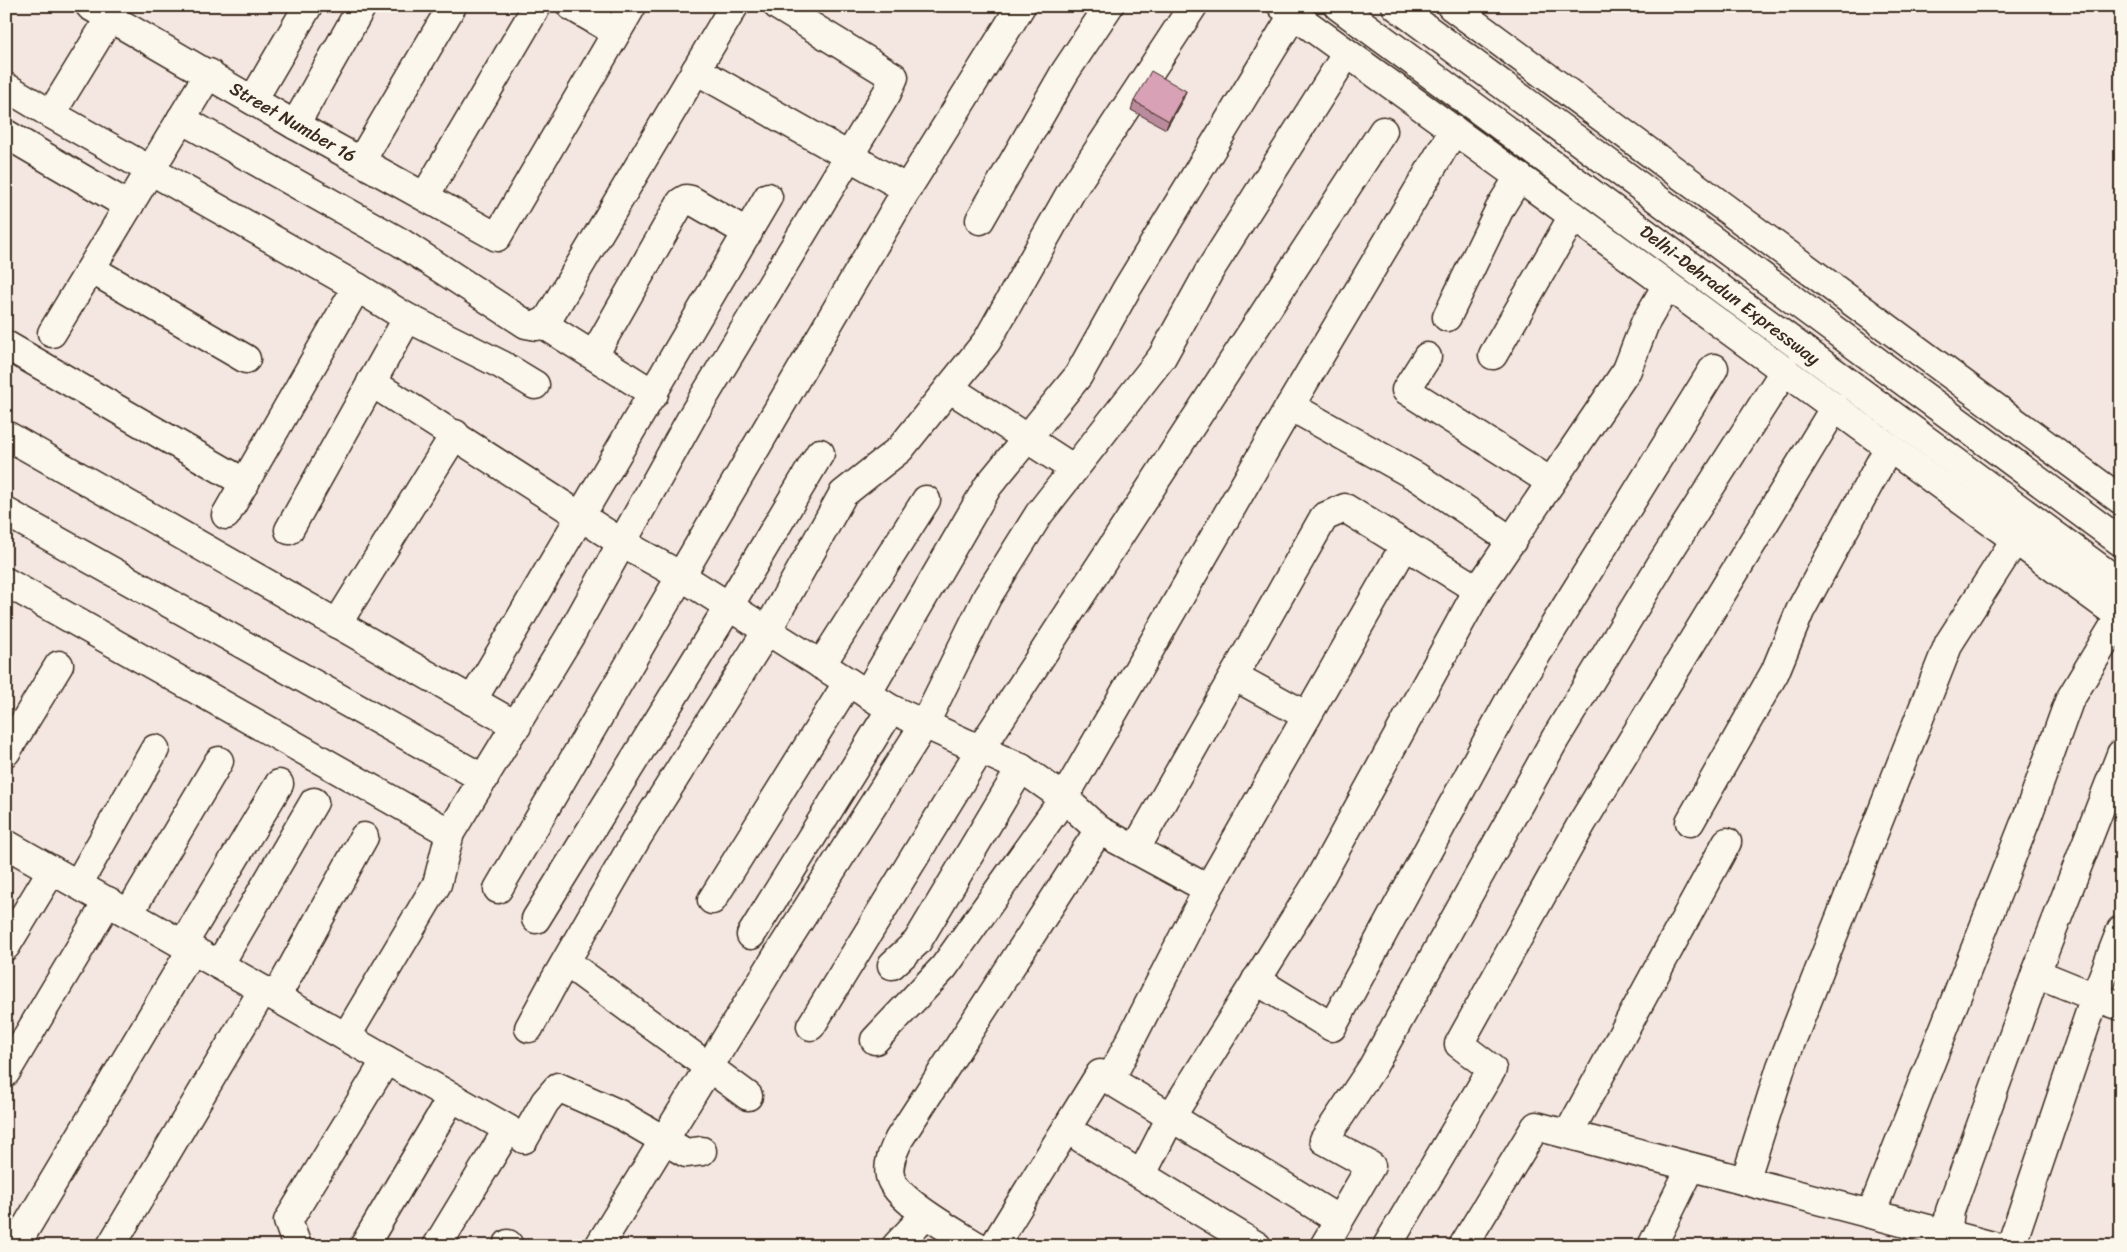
<svg xmlns="http://www.w3.org/2000/svg" width="2127" height="1252" font-family="Sriracha,sans-serif">
<rect width="100%" height="100%" fill="#f4e6e1"/>
<filter id="ink" filterUnits="userSpaceOnUse"><feTurbulence type="fractalNoise" baseFrequency=".02" numOctaves="2"/><feDisplacementMap in="SourceGraphic" scale="10" xChannelSelector="R" yChannelSelector="G"/><feConvolveMatrix kernelMatrix="1 2 1 2 8 2 1 2 1" color-interpolation-filters="sRGB"/></filter>
<g filter="url(#ink)">
<g fill="none" stroke-linecap="round" stroke-linejoin="round">
<defs>
<g id="minor">
<path d="M90,6l205,119 202,112 135,-231"/>
<path d="M571,6l45,26"/>
<path d="M1282,6l291,210 548,401"/>
<path d="M1451,6l670,494"/>
<path d="M696,70l211,119"/>
<path d="M6,87l45,27 306,173 47,29 -1,10 -114,204"/>
<path d="M253,100l55,-94"/>
<path d="M51,114l58,-95"/>
<path d="M181,119l219,123 126,82 11,2 11,-7 186,-313"/>
<path d="M295,125l67,-119"/>
<path d="M6,134l123,72"/>
<path d="M361,161l91,-155"/>
<path d="M425,196l112,-190"/>
<path d="M980,220l85,-148 44,-66"/>
<path d="M91,269l155,90"/>
<path d="M404,316l98,49 33,20"/>
<path d="M1447,317l54,-111 18,-29"/>
<path d="M543,324l111,70"/>
<path d="M52,333l157,-260"/>
<path d="M6,345l239,138"/>
<path d="M594,355l87,-153 5,-3 5,1 57,33"/>
<path d="M1493,355l80,-139"/>
<path d="M1427,357l-21,33 145,92"/>
<path d="M371,382l251,161 59,33 210,133 130,59 43,30 35,32 109,59"/>
<path d="M949,388l125,81"/>
<path d="M1290,406l127,71 95,64"/>
<path d="M6,435l511,291"/>
<path d="M6,512l478,267"/>
<path d="M226,515l131,-228"/>
<path d="M6,582l444,251"/>
<path d="M337,624l118,-190"/>
<path d="M821,665l105,-165"/>
<path d="M1234,676l73,40"/>
<path d="M867,694l121,-208 90,-110 48,-86 167,-275"/>
<path d="M472,701l296,-504"/>
<path d="M6,752l53,-87"/>
<path d="M1690,822l85,-150 25,-61 89,-164"/>
<path d="M6,844l502,285 -71,117"/>
<path d="M1135,850l189,-333 21,-9 133,82"/>
<path d="M78,884l77,-135"/>
<path d="M498,889l409,-700 114,-183"/>
<path d="M712,900l136,-218"/>
<path d="M129,913l90,-152"/>
<path d="M536,919l193,-313 91,-153"/>
<path d="M751,935l140,-226"/>
<path d="M183,944l96,-160"/>
<path d="M6,946l46,-76"/>
<path d="M566,962l182,134"/>
<path d="M219,965l95,-163"/>
<path d="M892,965l25,-23 104,-174"/>
<path d="M2036,973l59,24 26,-67"/>
<path d="M1256,980l76,47 188,-346 194,-313"/>
<path d="M276,997l88,-160"/>
<path d="M811,1026l169,-276 403,-619"/>
<path d="M529,1028l26,-48 83,-144 129,-205 76,-137 57,-45 87,-108 85,-151 121,-184"/>
<path d="M346,1037l91,-153 13,-51 120,-197 123,-221 194,-322 7,-16 -116,-71"/>
<path d="M875,1040l69,-73 120,-169 226,-392 164,-276"/>
<path d="M6,1072l102,-171"/>
<path d="M1110,1080l98,-191 197,-344"/>
<path d="M1568,1134l159,-292"/>
<path d="M1081,1138l176,108"/>
<path d="M524,1139l21,-37 13,-15 61,27 67,39 16,-2"/>
<path d="M1142,1174l29,-57 168,103"/>
<path d="M1745,1181l36,-114 168,-424 66,-103"/>
<path d="M1871,1214l157,-399 41,-114 51,-85"/>
<path d="M1947,1234l3,-23 86,-238 85,-219"/>
<path d="M15,1246l177,-297"/>
<path d="M111,1246l152,-256"/>
<path d="M297,1246l-9,-25 98,-161"/>
<path d="M364,1246l88,-149"/>
<path d="M507,1246l1,-2"/>
<path d="M599,1246l178,-290 147,-231 63,-128 52,-83 123,-157 48,-87 137,-217"/>
<path d="M896,1246l29,-31"/>
<path d="M977,1246c-21,-13 -82,-46 -87,-70 -3,-13 4,-26 9,-37l200,-309"/>
<path d="M994,1246l106,-172 71,43 145,-232 162,-295 149,-220 18,-47 22,-38"/>
<path d="M1324,1246l47,-80 -47,-26 48,-72 183,-329 108,-178 122,-191"/>
<path d="M1387,1246l105,-177 -33,-25 123,-221 253,-416"/>
<path d="M1463,1246l73,-120 457,120"/>
<path d="M1652,1246l39,-79"/>
<path d="M2011,1246l84,-249 26,9"/>
</g>
<g id="highway">
<path d="M1338,6l783,578"/>
<path d="M1396,6l725,536"/>
</g>
</defs>
<use href="#minor" stroke="#3b2a1e" stroke-width="31"/>
<use href="#highway" stroke="#3b2a1e" stroke-width="31"/>
<use href="#minor" stroke="#fbf7ec" stroke-width="28"/>
<use href="#highway" stroke="#fbf7ec" stroke-width="28"/>
</g>
<path fill="#ba8a9d" stroke="#3b2a1e" d="M1186,91l-3,8 -17,30 -35,-19 3,-9z"/>
<path fill="#97717f" stroke="#3b2a1e" d="M1186,91l-3,8 -17,30 3,-8z"/>
<path fill="#d8a1b6" stroke="#3b2a1e" d="M1151,71l35,20 -17,30 -35,-20z"/>
</g>
<g text-anchor="middle" stroke-width="4" stroke-linejoin="round" paint-order="stroke">
<g font-size="18" fill="#3b2a1e" stroke="#fbf7ec">
<text transform="translate(293 122) rotate(30)" y="6">Street Number 16</text>
<text transform="translate(1730 295) rotate(37)" y="6">Delhi-Dehradun Expressway</text>
</g>
</g>
<rect width="2127" height="1252" fill="none" stroke="#fbf7ec" stroke-width="25"/>
<rect x="12" y="12" width="2102" height="1227" fill="none" stroke="#3b2a1e" stroke-width="2" filter="url(#ink)"/>
</svg>
